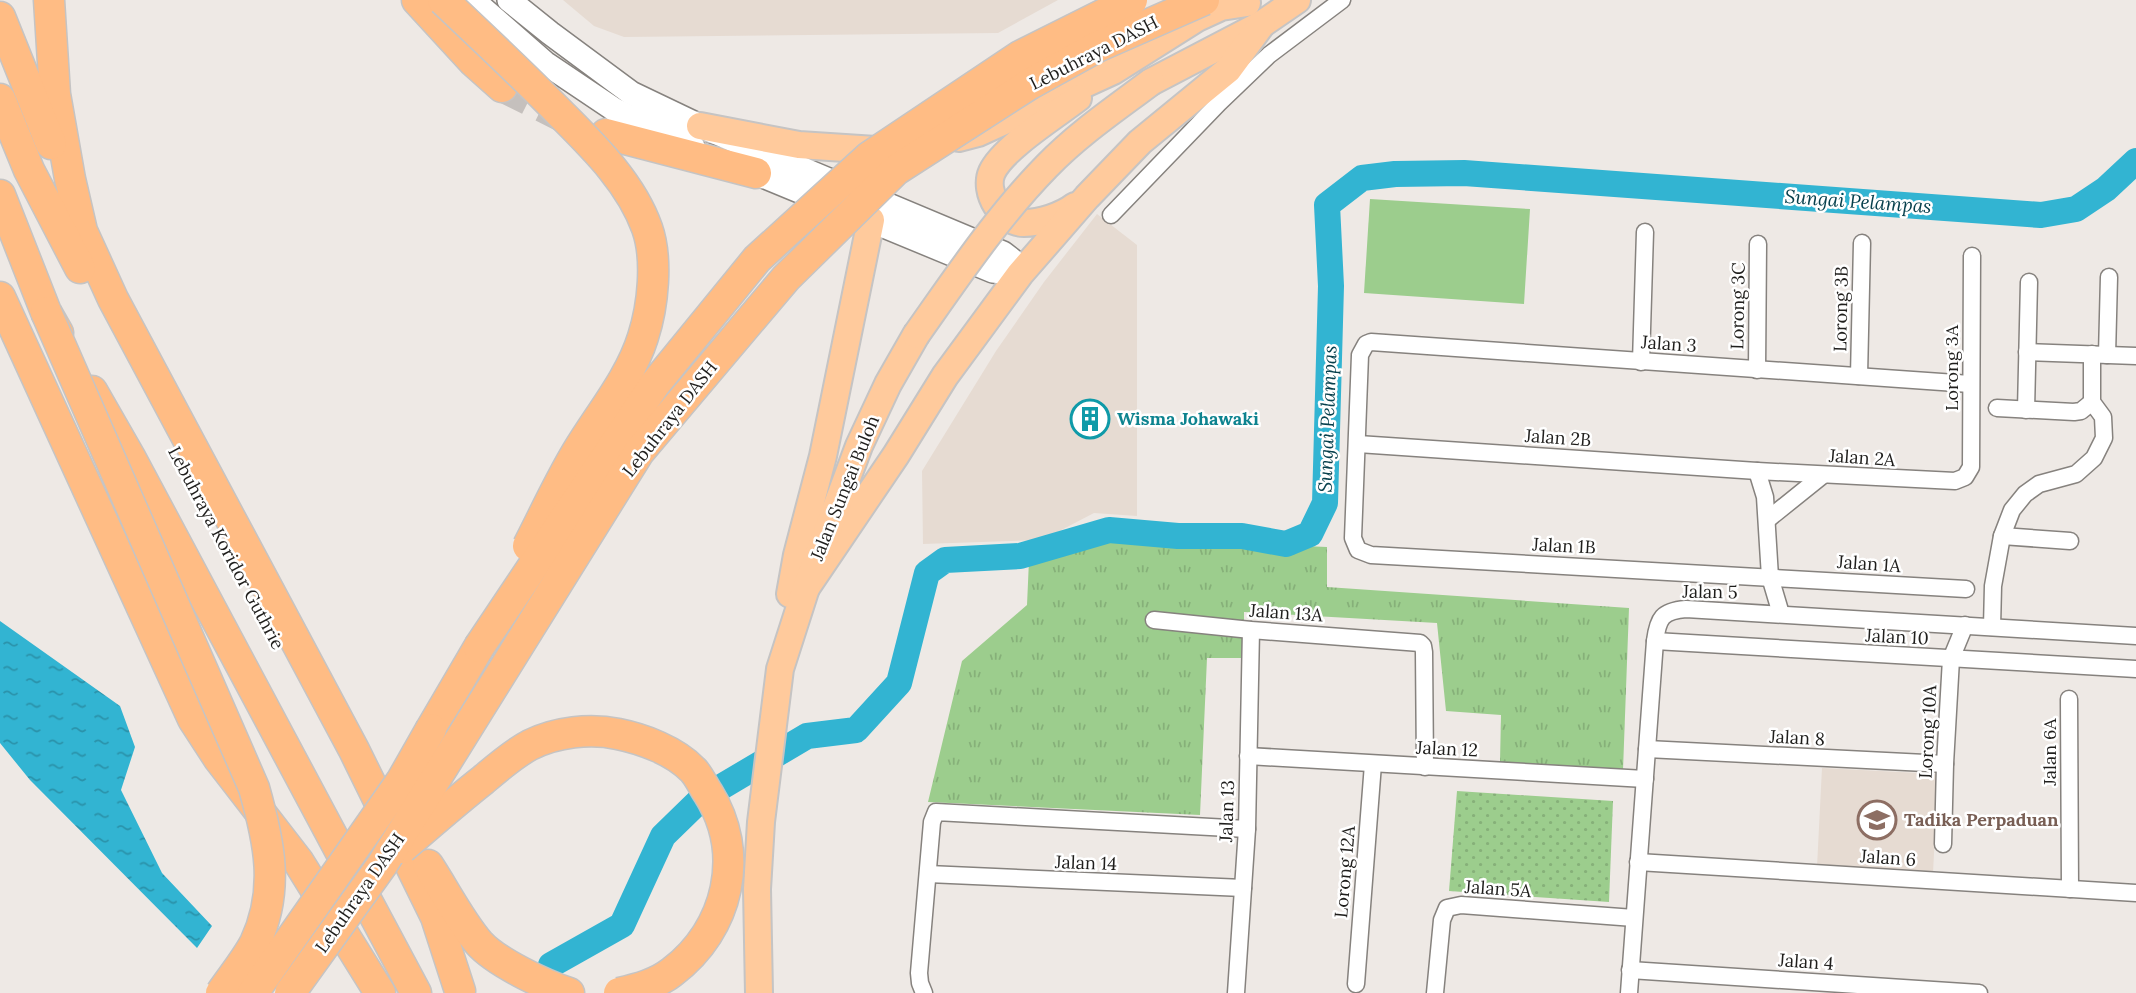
<svg xmlns="http://www.w3.org/2000/svg" width="2136" height="993" font-family="Lora,serif">
<defs>
<pattern id="grass-tufts" width="24" height="20" patternUnits="userSpaceOnUse" patternTransform="scale(1.75)"><rect width="24" height="20" fill="#9ccd8d"/><path d="M3 7l-1-3M5 7V3M7 7l1-3M15 17l-1-3M17 17v-4M19 17l1-3" fill="none" stroke="#86b079"/></pattern>
<pattern id="park-dots" width="8" height="8" patternUnits="userSpaceOnUse" patternTransform="scale(1.75)"><rect width="8" height="8" fill="#9ccd8d"/><path d="M2 2h.1M6 6h.1" fill="none" stroke="#86b079" stroke-width="1.8" stroke-linecap="round"/></pattern>
<pattern id="water-ripples" width="26" height="14" patternUnits="userSpaceOnUse" patternTransform="scale(1.75)"><rect width="26" height="14" fill="#32b4d2"/><path d="M2 4q2-2 4 0t4 0M15 11q2-2 4 0t4 0" fill="none" stroke="#2a92aa"/></pattern>
</defs>
<rect width="100%" height="100%" fill="#eee9e5"/>
<g fill="#e6dbd2">
<path d="M563,0h495l-60,33 -374,4 -30,-11z"/>
<path d="M1097,214l40,31v271l-43,-3 -52,27 -119,4 -1,-73 74,-120 48,-69z"/>
<path d="M1822,768l116,6 -5,99 -116,-6z"/>
</g>
<path fill="url(#grass-tufts)" d="M1113,538l214,9v40l302,21 -6,162 -123,-8 1,-47 -55,-4 -9,-88 -193,-11v46h-37l-7,157 -272,-13 34,-141 65,-56 2,-45z"/>
<path fill="url(#park-dots)" d="M1457,791l156,10 -4,101 -160,-11z"/>
<path fill="#9ccd8d" d="M1370,199l160,10 -6,95 -160,-11z"/>
<path fill="url(#water-ripples)" d="M0,621l120,85 15,41 -14,43 41,83 50,53 -15,22 -167,-168 -30,-37z"/>
<g fill="none" stroke-linecap="round" stroke-linejoin="round">
<path stroke="#32b4d2" stroke-width="26" d="M551,965l71,-40 41,-89 38,-37 106,-63 49,-6 43,-47 28,-110 18,-13 75,-4 89,-26 69,6h64l44,8 24,-10 15,-31 6,-217 -4,-81 35,-27 33,-4 69,-1 577,42 35,-6 30,-20 30,-28"/>
<path stroke="#c5c0bd" stroke-width="30" stroke-dasharray="30 15" stroke-linecap="butt" d="M502,87l62,31"/>
<defs>
<g id="minor">
<path d="M1111,215l108,-112 50,-48 73,-55"/>
<path d="M2027,352l109,4"/>
<path d="M2107,355l2,-78"/>
<path d="M1641,362l4,-130"/>
<path d="M1757,370l1,-126"/>
<path d="M1859,376l3,-133"/>
<path d="M1997,408l77,4 7,-1 11,-9"/>
<path d="M2026,410l3,-128"/>
<path d="M1358,444l399,27 198,10 10,-4 6,-10 1,-211"/>
<path d="M1757,471l8,26 5,80 11,37"/>
<path d="M1767,520l56,-45"/>
<path d="M2002,536l68,5"/>
<path d="M1966,589l-595,-34 -13,-5 -5,-12 7,-183 6,-11 5,-2 599,42"/>
<path d="M1154,620l97,10 169,13 3,3 1,6 1,115"/>
<path d="M1992,627l1,-41 9,-50 10,-26 13,-16 14,-10 37,-10 18,-16 10,-20 -1,-21 -11,-15v-48"/>
<path d="M1655,641l481,28"/>
<path d="M2069,699l1,190"/>
<path d="M1647,749l298,15"/>
<path d="M1248,756l397,23"/>
<path d="M1943,844l2,-80 6,-105 14,-34"/>
<path d="M1638,862l498,31"/>
<path d="M928,874l315,14"/>
<path d="M1630,970l349,23"/>
<path d="M1356,984l17,-220"/>
<path d="M924,993l-4,-10 -1,-10 13,-151 4,-10 311,17"/>
<path d="M1236,993l11,-164 4,-199"/>
<path d="M1435,993l7,-73 5,-12 14,-3 173,13"/>
<path d="M1629,993l26,-352c3,-23 7,-30 31,-32l450,27"/>
</g>
<g id="secondary">
<path d="M473,0l72,63 70,47 78,37"/>
<path d="M509,0l41,33 81,60 69,33 303,127 9,7 8,14"/>
<path d="M741,167l252,104 27,3"/>
</g>
<g id="trunk">
<path d="M1151,82l111,-58 35,-24"/>
<path d="M700,126l99,19 92,6"/>
<path d="M959,138l19,-5 135,-62 84,-53 24,-11 26,-4"/>
<path d="M1075,206c-13,10 -35,17 -51,17 -22,0 -41,-31 -32,-51 11,-24 64,-57 86,-74"/>
<path d="M806,588l90,-133 49,-79 75,-102 67,-77 53,-55 88,-72 34,-46"/>
<path d="M790,594l7,-39 26,-99 48,-236"/>
<path d="M759,993l-2,-104 4,-67 19,-153 26,-81 53,-142 29,-62 28,-49"/>
</g>
<g id="motorway">
<path d="M49,0l6,94 15,85 12,52 31,68 241,451 82,167 24,74"/>
<path d="M417,0l57,62 28,25"/>
<path d="M0,17l51,127"/>
<path d="M0,99l29,71 51,98"/>
<path d="M606,134l150,39"/>
<path d="M0,195l46,117 12,21"/>
<path d="M0,297l193,422 26,40 79,102 82,132"/>
<path d="M92,391l39,68 285,534"/>
<path d="M431,729l48,-82"/>
<path d="M428,865c16,24 32,56 51,78 17,19 65,42 90,50"/>
</g>
</defs>
<use href="#minor" stroke="#86827e" stroke-width="19"/>
<use href="#secondary" stroke="#86827e" stroke-width="26"/>
<use href="#trunk" stroke="#c5c4c4" stroke-width="30"/>
<use href="#motorway" stroke="#c5c4c4" stroke-width="33"/>
<use href="#minor" stroke="#fff" stroke-width="16"/>
<use href="#secondary" stroke="#fff" stroke-width="23"/>
<use href="#trunk" stroke="#ffca9c" stroke-width="26"/>
<use href="#motorway" stroke="#ffbc84" stroke-width="30"/>
<defs>
<path id="trunk-bridge" d="M916,335c41,-58 81,-118 131,-169 31,-32 68,-57 104,-84"/>
<g id="motorway-bridge">
<path d="M443,0c40,38 80,75 118,114 33,33 70,69 86,114 11,31 6,78 -4,109 -13,42 -44,78 -66,115 -18,30 -33,63 -49,94"/>
<path d="M46,312l208,476c15,53 26,102 1,155 -9,17 -23,34 -34,50"/>
<path d="M479,647l176,-263 102,-125 112,-102 151,-101 112,-56"/>
<path d="M402,848c27,-23 53,-46 81,-68 14,-12 30,-26 47,-35 26,-13 60,-17 88,-11 25,5 57,17 75,36 6,6 10,16 15,23 38,60 21,136 -36,179 -15,12 -35,17 -53,21"/>
<path d="M253,993l149,-213 29,-51"/>
<path d="M290,993l92,-128 257,-413 147,-174 110,-108 134,-86 67,-37 107,-47"/>
</g>
</defs>
<use href="#trunk-bridge" stroke="#c5c4c4" stroke-width="30" stroke-linecap="butt"/>
<use href="#motorway-bridge" stroke="#c5c4c4" stroke-width="33" stroke-linecap="butt"/>
<use href="#trunk-bridge" stroke="#ffca9c" stroke-width="26"/>
<use href="#motorway-bridge" stroke="#ffbc84" stroke-width="30"/>
</g>
<defs>
<symbol id="building-ring" viewBox="-11 -11 22 22"><circle r="9.5" fill="#fff" stroke="#0f9aa8" stroke-width="1.5"/><path d="M-4-6H4V6H1V3H-1V6H-4ZM-2.5-4.3h1.7v1.8h-1.7ZM.8-4.3h1.7v1.8H.8ZM-2.5-1h1.7V.8h-1.7ZM.8-1h1.7V.8H.8Z" fill="#0f9aa8"/></symbol>
<symbol id="school-ring" viewBox="-11 -11 22 22"><circle r="9.5" fill="#fff" stroke="#8d6e63" stroke-width="1.5"/><path d="M0-5L7-2L0 1L-7-2ZM-4 1L0 2.5L4 1V4Q0 6-4 4Z" fill="#8d6e63"/></symbol>
</defs>
<g fill-rule="evenodd">
<use href="#building-ring" x="1068" y="397" width="44" height="44"/>
<use href="#school-ring" x="1855" y="798" width="44" height="44"/>
</g>
<g text-anchor="middle" stroke-width="5" stroke-linejoin="round" paint-order="stroke">
<g font-size="18" fill="#1f1e1c" stroke="#fff">
<text transform="translate(1094 53) rotate(-27)" y="6">Lebuhraya DASH</text>
<text transform="translate(1738 306) rotate(-89)" y="6">Lorong 3C</text>
<text transform="translate(1841 309) rotate(-89)" y="6">Lorong 3B</text>
<text transform="translate(1669 344) rotate(4)" y="6">Jalan 3</text>
<text transform="translate(1952 368) rotate(-90)" y="6">Lorong 3A</text>
<text transform="translate(670 419) rotate(-52)" y="6">Lebuhraya DASH</text>
<text transform="translate(1558 438) rotate(4)" y="6">Jalan 2B</text>
<text transform="translate(1862 458) rotate(4)" y="6">Jalan 2A</text>
<text transform="translate(845 488) rotate(-68)" y="6">Jalan Sungai Buloh</text>
<text transform="translate(1564 546) rotate(3)" y="6">Jalan 1B</text>
<text transform="translate(226 548) rotate(62)" y="6">Lebuhraya Koridor Guthrie</text>
<text transform="translate(1869 564) rotate(4)" y="6">Jalan 1A</text>
<text transform="translate(1710 592) rotate(1)" y="6">Jalan 5</text>
<text transform="translate(1286 613) rotate(4)" y="6">Jalan 13A</text>
<text transform="translate(1897 637) rotate(3)" y="6">Jalan 10</text>
<text transform="translate(1928 732) rotate(-87)" y="6">Lorong 10A</text>
<text transform="translate(1797 738) rotate(3)" y="6">Jalan 8</text>
<text transform="translate(1447 749) rotate(3)" y="6">Jalan 12</text>
<text transform="translate(2050 752) rotate(-90)" y="6">Jalan 6A</text>
<text transform="translate(1227 811) rotate(-88)" y="6">Jalan 13</text>
<text transform="translate(1888 858) rotate(4)" y="6">Jalan 6</text>
<text transform="translate(1086 863) rotate(2)" y="6">Jalan 14</text>
<text transform="translate(1345 872) rotate(-85)" y="6">Lorong 12A</text>
<text transform="translate(1498 889) rotate(4)" y="6">Jalan 5A</text>
<text transform="translate(360 893) rotate(-55)" y="6">Lebuhraya DASH</text>
<text transform="translate(1806 962) rotate(4)" y="6">Jalan 4</text>
</g>
<g font-size="18" font-weight="bold" fill="#0d838f" stroke="#fff" text-anchor="start">
<text x="1117" y="425">Wisma Johawaki</text>
</g>
<g font-size="18" font-weight="bold" fill="#785e54" stroke="#fff" text-anchor="start">
<text x="1904" y="826">Tadika Perpaduan</text>
</g>
<g font-size="19" font-style="italic" fill="#07404d" stroke="#fff">
<text transform="translate(1858 201) rotate(4)" y="7">Sungai Pelampas</text>
<text transform="translate(1327 419) rotate(-88)" y="7">Sungai Pelampas</text>
</g>
</g>
</svg>
